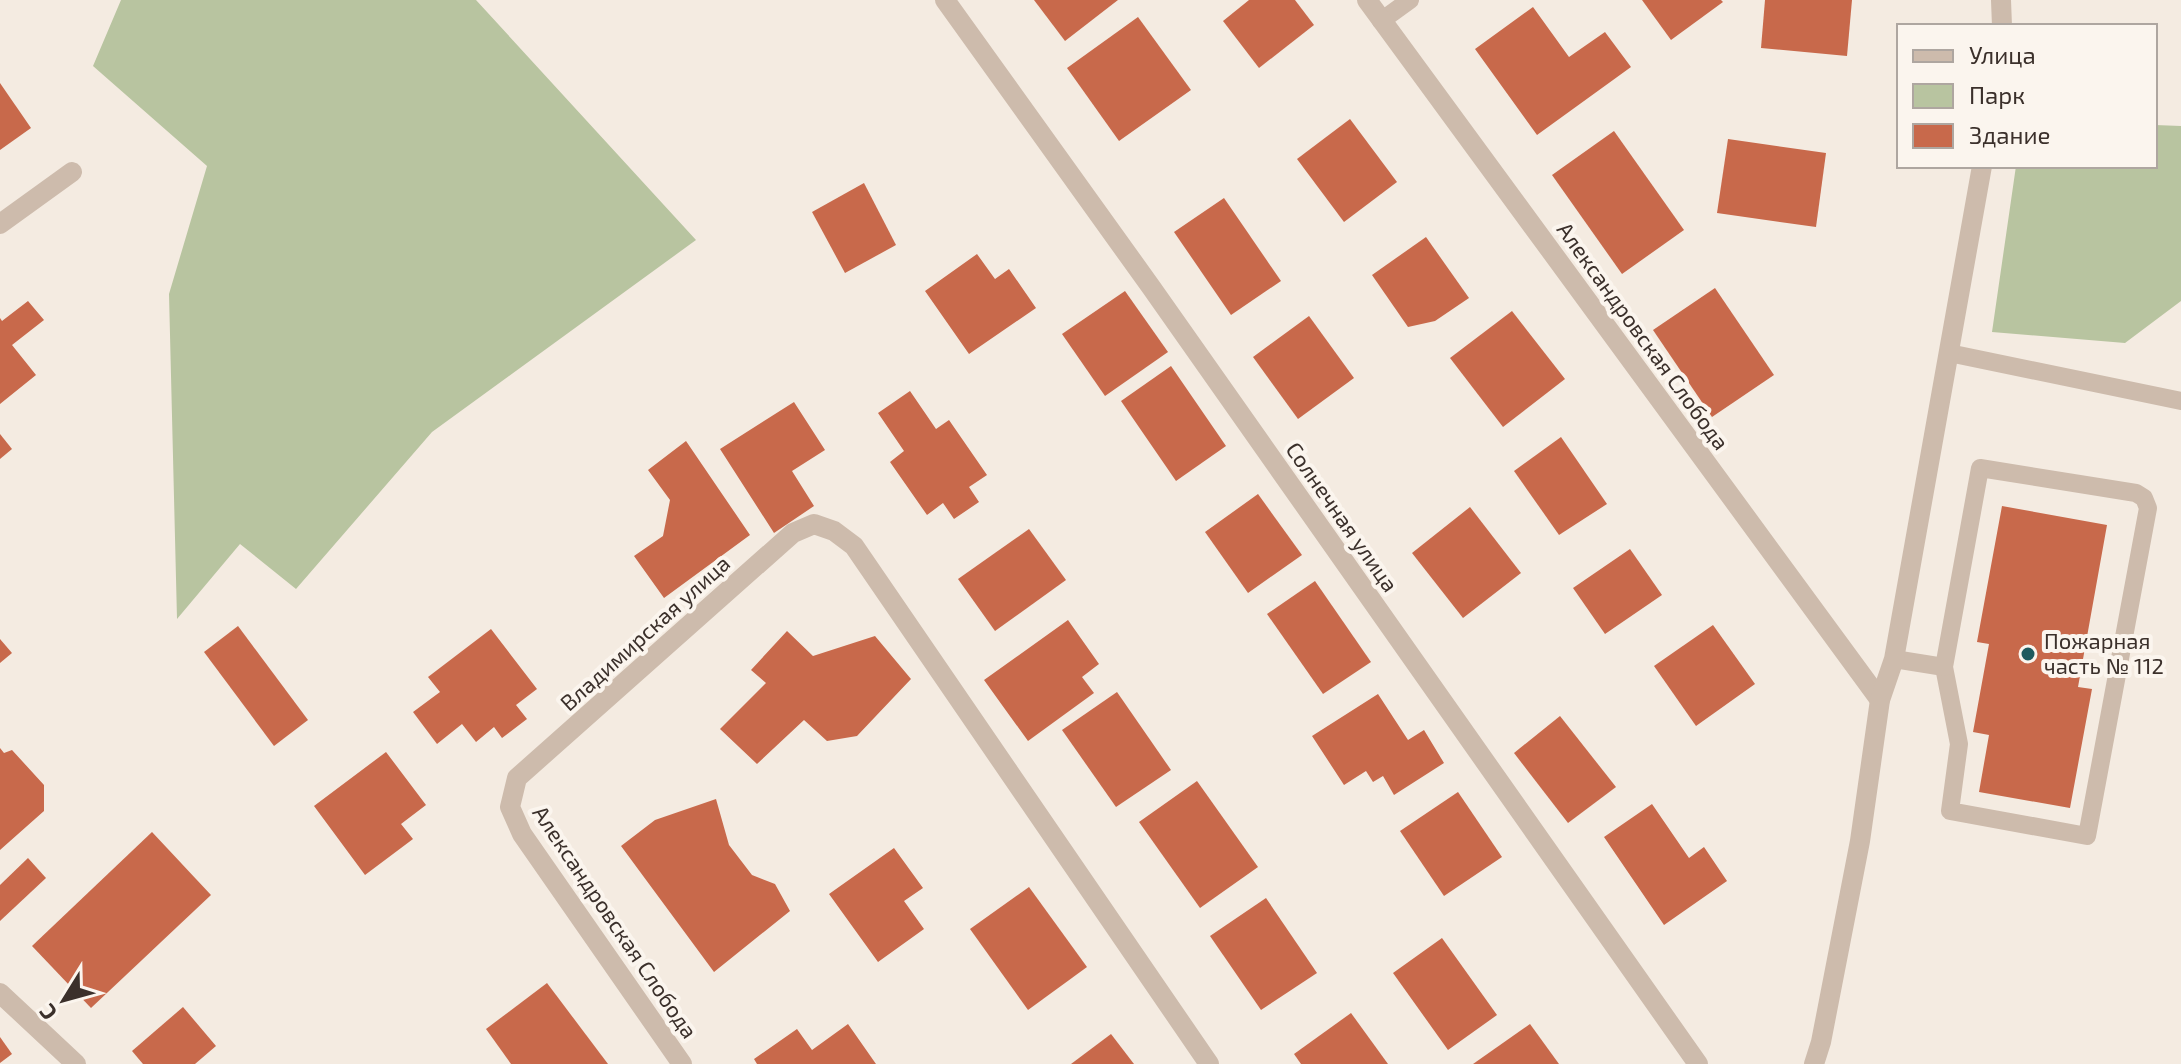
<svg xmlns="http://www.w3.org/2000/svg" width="2181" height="1064" font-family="'Exo 2',sans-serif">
<rect width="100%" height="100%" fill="#f4ebe1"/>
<g fill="#b8c4a0">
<path d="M121,0h355l220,240 -264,192 -136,157 -56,-45 -63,75 -8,-325 38,-128 -114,-100z"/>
<path d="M2155,125l26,1v175l-56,42 -133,-11 24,-166h139z"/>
</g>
<g fill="#c8694b">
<path d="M1034,0h84l-53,41z"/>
<path d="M1249,0h46l19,25 -55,43 -36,-47z"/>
<path d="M1642,0h79l2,2 -52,38z"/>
<path d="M1765,0h87l-5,56 -86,-8z"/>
<path d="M1533,7l36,50 36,-25 26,35 -94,68 -62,-86z"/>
<path d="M1138,17l53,73 -72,51 -52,-73z"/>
<path d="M0,83l31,45 -31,22z"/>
<path d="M1350,119l47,63 -53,40 -47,-63z"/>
<path d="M1614,131l70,99 -62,44 -70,-99z"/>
<path d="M1728,139l98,14 -10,74 -99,-14z"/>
<path d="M864,183l32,62 -51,28 -33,-61z"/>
<path d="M1224,198l57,83 -50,34 -57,-83z"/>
<path d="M1426,237l43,61 -34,23 -27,6 -36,-52z"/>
<path d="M977,254l18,25 14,-10 27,39 -67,46 -44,-63z"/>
<path d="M1715,288l59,87 -62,42 -59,-87z"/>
<path d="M1125,291l43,61 -63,44 -43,-62z"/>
<path d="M28,301l16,19 -32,25 24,30 -36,29v-86l2,3z"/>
<path d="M1512,311l53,68 -62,48 -53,-69z"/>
<path d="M1309,316l45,62 -56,41 -45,-62z"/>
<path d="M1171,366l55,80 -50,35 -55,-80z"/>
<path d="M910,391l26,38 13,-9 38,55 -18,12 10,15 -25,17 -11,-16 -16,12 -37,-53 14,-11 -26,-38z"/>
<path d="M794,402l31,48 -33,21 22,35 -40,27 -54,-84z"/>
<path d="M0,434l12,15 -12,10z"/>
<path d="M1561,437l46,67 -48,31 -45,-64z"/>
<path d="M686,441l64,94 -86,63 -30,-42 29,-20 7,-36 -22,-30z"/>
<path d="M1258,494l44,61 -54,38 -43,-61z"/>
<path d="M2002,506l105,19 -29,162 14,2 -22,119 -91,-16 10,-57 -16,-3 16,-88 -12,-2z"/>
<path d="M1470,507l51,66 -58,45 -51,-65z"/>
<path d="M1029,529l37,51 -71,51 -37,-52z"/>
<path d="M1630,549l32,46 -57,39 -32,-46z"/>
<path d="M1315,581l56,81 -48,32 -56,-80z"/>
<path d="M1068,620l31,44 -17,13 12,16 -66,48 -44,-61z"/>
<path d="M1713,625l42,59 -59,42 -42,-60z"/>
<path d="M238,626l70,94 -34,26 -70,-94z"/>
<path d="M491,629l46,60 -21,16 11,14 -25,19 -8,-11 -18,15 -14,-18 -25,20 -24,-32 27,-20 -12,-15z"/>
<path d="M787,631l26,25 62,-20 36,43 -54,57 -30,5 -23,-21 -47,44 -37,-35 46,-46 -15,-13z"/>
<path d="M0,639l12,14 -12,10z"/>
<path d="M1117,692l54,78 -55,37 -54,-77z"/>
<path d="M1378,694l30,46 16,-10 20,33 -50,32 -11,-19 -10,6 -7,-11 -22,14 -32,-49z"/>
<path d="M1560,716l56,71 -48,36 -54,-70z"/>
<path d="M0,748l4,5 8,-3 32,35v26l-44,39z"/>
<path d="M386,752l40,53 -25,19 12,15 -48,36 -51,-69z"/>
<path d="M1197,781l61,86 -58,41 -61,-86z"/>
<path d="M1458,792l44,65 -58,39 -44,-65z"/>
<path d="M716,799l13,46 23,30 23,9 15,27 -76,61 -93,-126 34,-26z"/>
<path d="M1652,804l37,54 15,-11 23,34 -63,44 -60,-88z"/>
<path d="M152,832l59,63 -120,113 -59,-62z"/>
<path d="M894,848l29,40 -19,13 20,28 -46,33 -49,-68z"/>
<path d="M28,858l18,20 -46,43v-36z"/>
<path d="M1029,887l58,80 -59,43 -58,-81z"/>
<path d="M1266,898l51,75 -56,37 -51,-74z"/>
<path d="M1442,938l55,77 -49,35 -55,-77z"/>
<path d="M547,983l61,81h-97l-25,-35z"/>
<path d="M183,1007l33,39 -21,18h-52l-11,-13z"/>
<path d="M1351,1013l37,51h-87l-7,-10z"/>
<path d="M848,1024l28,40h-119l-3,-5 43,-30 15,21z"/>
<path d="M1530,1024l29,40h-86z"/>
<path d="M1111,1034l23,30h-63z"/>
<path d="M0,1037l12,17 -12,9z"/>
</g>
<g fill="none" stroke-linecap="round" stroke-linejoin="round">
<g stroke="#cdbbac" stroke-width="18">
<path d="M1381,21l29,-21"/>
<path d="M1949,353l232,48"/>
<path d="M1980,468l156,25 8,5 4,10 -61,328 -137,-25 9,-67 -15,-77z"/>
<path d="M1894,659l50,8"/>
</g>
<g stroke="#cdbbac" stroke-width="20">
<path d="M945,0l206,287 547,777"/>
<path d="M1367,0l513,700"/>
<path d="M2001,0l1,26"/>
<path d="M0,224l72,-52"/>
<path d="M0,993l76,71"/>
<path d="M682,1064l-160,-230 -12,-27 7,-29 276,-245 21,-9 20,7 20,15 355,518"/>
<path d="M1814,1064l7,-22 39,-201 20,-141 14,-41 88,-493"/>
</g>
</g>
<circle fill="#1f5a5e" stroke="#fbf5ee" stroke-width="3" cx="2028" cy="654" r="8"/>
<g text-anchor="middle" stroke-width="8" stroke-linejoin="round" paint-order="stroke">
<g font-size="22" fill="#3b302b" stroke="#fbf5ee">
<text transform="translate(1643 336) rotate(54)" y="8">Александровская Слобода</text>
<text transform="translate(1342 517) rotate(55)" y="8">Солнечная улица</text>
<text transform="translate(645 633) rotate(-42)" y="8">Владимирская улица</text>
<text transform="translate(615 922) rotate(56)" y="8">Александровская Слобода</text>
</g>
<g font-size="22" fill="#3b302b" stroke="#fbf5ee" text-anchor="start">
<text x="2044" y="649">Пожарная<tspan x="2044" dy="25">часть № 112</tspan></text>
</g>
</g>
<rect x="1897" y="24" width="260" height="144" fill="#fbf5ee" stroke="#aea6a0" stroke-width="2"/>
<rect x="1913" y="50" width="40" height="12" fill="#cdbbac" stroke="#aea6a0" stroke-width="2"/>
<text x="1969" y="64" font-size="24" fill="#3b302b">Улица</text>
<rect x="1913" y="84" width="40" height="24" fill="#b8c4a0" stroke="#aea6a0" stroke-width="2"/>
<text x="1969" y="104" font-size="24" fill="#3b302b">Парк</text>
<rect x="1913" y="124" width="40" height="24" fill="#c8694b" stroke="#aea6a0" stroke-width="2"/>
<text x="1969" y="144" font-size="24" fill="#3b302b">Здание</text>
<g transform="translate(64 1000) rotate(233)" stroke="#fbf5ee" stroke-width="6" paint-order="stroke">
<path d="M0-6L14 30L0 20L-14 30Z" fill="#3b302b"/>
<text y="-12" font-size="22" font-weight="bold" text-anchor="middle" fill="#3b302b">С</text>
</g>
</svg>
